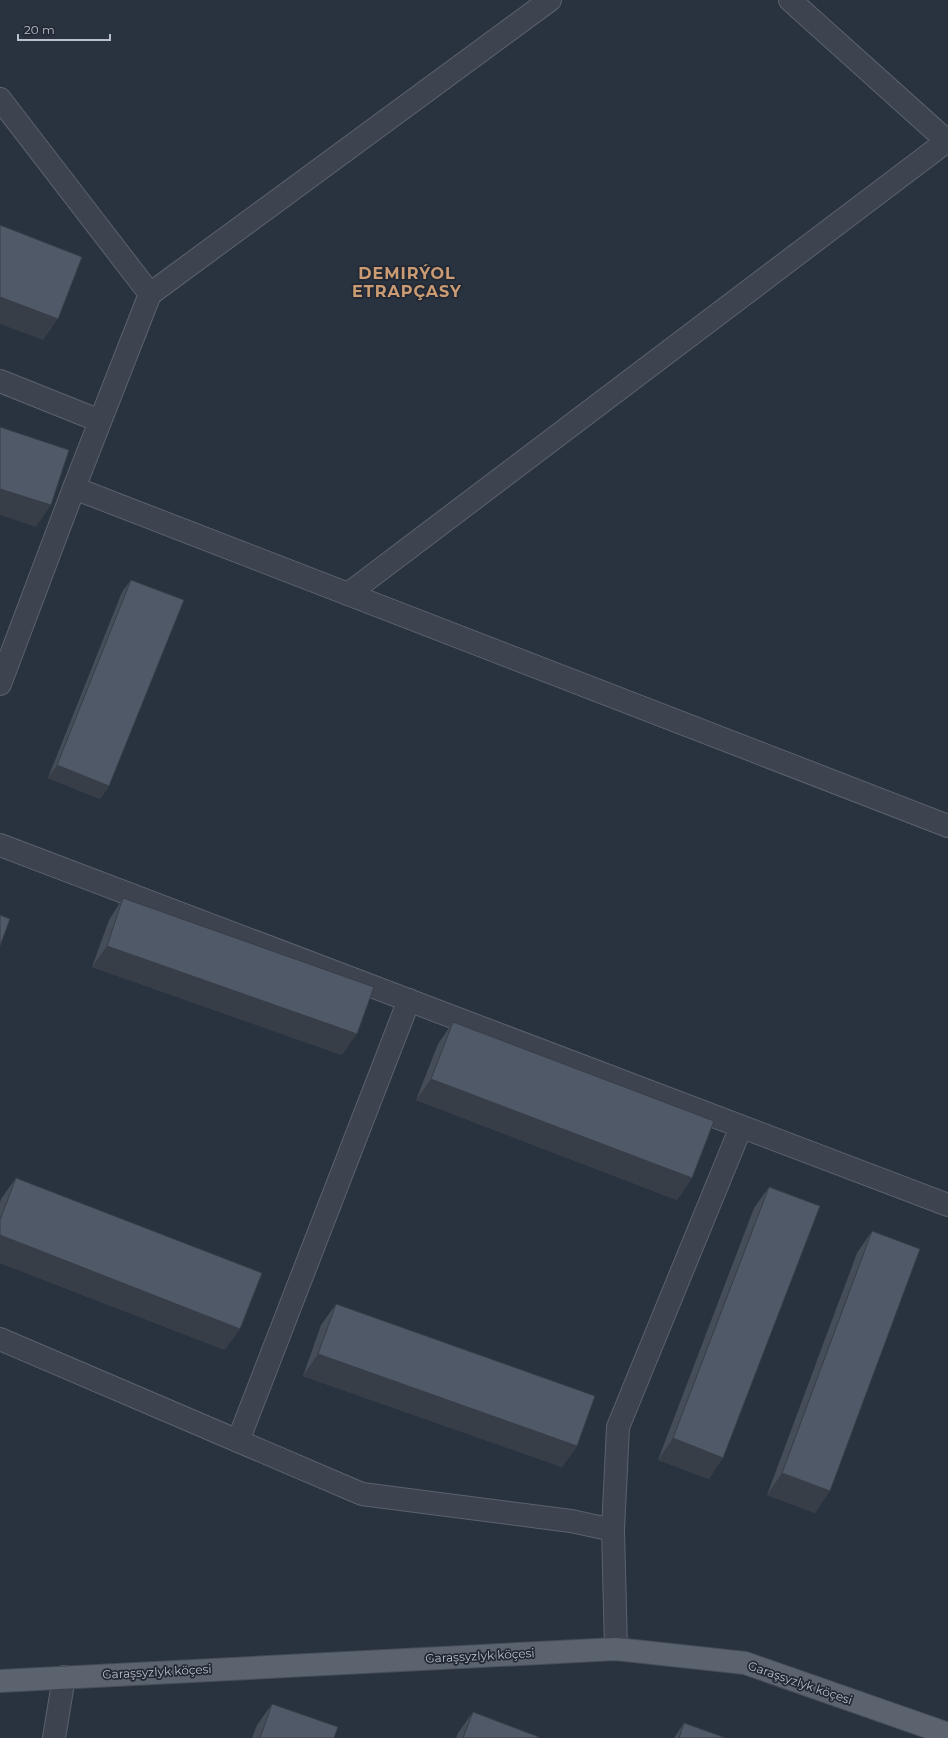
<svg xmlns="http://www.w3.org/2000/svg" width="948" height="1738" font-family="Montserrat,sans-serif">
<rect width="100%" height="100%" fill="#29323f"/>
<g fill="none" stroke-linecap="round" stroke-linejoin="round">
<defs>
<g id="street">
<path d="M790,0l158,142"/>
<path d="M0,99l150,195"/>
<path d="M0,381l100,40"/>
<path d="M74,488l874,338"/>
<path d="M348,594l599,-453"/>
<path d="M0,684l74,-196 76,-194 400,-294"/>
<path d="M0,845l948,360"/>
<path d="M0,1339l362,155 209,27 42,9"/>
<path d="M238,1441l171,-441"/>
<path d="M616,1649l-3,-119 5,-103 123,-300"/>
<path d="M54,1738l10,-61"/>
</g>
<path id="primary" d="M0,1681l616,-32 129,14 203,71"/>
</defs>
<use href="#street" stroke="#5b626c" stroke-width="24"/>
<use href="#primary" stroke="#474d58" stroke-width="24"/>
<use href="#street" stroke="#3d444f" stroke-width="22"/>
<use href="#primary" stroke="#5b636f" stroke-width="22"/>
</g>
<g fill="#454d59">
<path d="M131,580l-22,206 -9,13 -52,-21 74,-186z"/>
<path d="M123,898l219,157 -250,-88 17,-47z"/>
<path d="M453,1022l239,156 -15,22 -261,-100 22,-56z"/>
<path d="M16,1178l209,172 -225,-87v-60l1,-4z"/>
<path d="M769,1187l-60,292 -51,-19 96,-252z"/>
<path d="M872,1231l-57,282 -48,-18 90,-242z"/>
<path d="M336,1304l241,142 -15,21 -259,-91 18,-51z"/>
<path d="M272,1704l62,34h-82l5,-13z"/>
<path d="M473,1712l66,26h-83l2,-5z"/>
<path d="M684,1723l42,15h-52z"/>
</g>
<g fill="#383e48">
<path d="M0,297l58,22 -15,21 -43,-16z"/>
<path d="M0,489l51,16 -15,22 -36,-12z"/>
<path d="M57,765l52,21 -9,13 -52,-21z"/>
<path d="M107,946l250,88 -15,21 -250,-88z"/>
<path d="M431,1079l261,99 -15,22 -261,-100z"/>
<path d="M0,1235l240,94 -15,21 -225,-87z"/>
<path d="M318,1354l259,92 -15,21 -259,-91z"/>
<path d="M673,1438l50,20 -14,21 -51,-19z"/>
<path d="M782,1473l48,18 -15,22 -48,-18z"/>
</g>
<g fill="#505967" stroke="#383e48">
<path d="M0,225l82,32 -24,62 -58,-22z"/>
<path d="M0,427l69,23 -18,55 -51,-16z"/>
<path d="M131,580l53,20 -75,186 -52,-21z"/>
<path d="M123,898l251,89 -17,47 -250,-88z"/>
<path d="M0,915l10,4 -10,27z"/>
<path d="M453,1022l261,99 -22,57 -261,-99z"/>
<path d="M16,1178l246,95 -22,56 -240,-94v-15z"/>
<path d="M769,1187l51,19 -97,252 -50,-20z"/>
<path d="M872,1231l48,18 -90,242 -48,-18z"/>
<path d="M336,1304l259,92 -18,50 -259,-92z"/>
<path d="M272,1704l66,23 -4,11h-74z"/>
<path d="M473,1712l66,25v1h-76z"/>
<path d="M684,1723l42,15h-47z"/>
</g>
<g text-anchor="middle" stroke-width="3.5" stroke-linejoin="round" paint-order="stroke">
<g font-size="12" fill="#babfc9" stroke="#222934">
<text transform="translate(480 1656) rotate(-3)" y="4">Garaşsyzlyk köçesi</text>
<text transform="translate(157 1672) rotate(-3)" y="4">Garaşsyzlyk köçesi</text>
<text transform="translate(800 1683) rotate(19)" y="4">Garaşsyzlyk köçesi</text>
</g>
<g font-size="16" font-weight="bold" letter-spacing="1" fill="#cb9c74" stroke="#222934">
<text x="407" y="279">DEMIRÝOL<tspan x="407" dy="18">ETRAPÇASY</tspan></text>
</g>
</g>
<path d="M18 34v6h92v-6" fill="none" stroke="#babfc9" stroke-width="2"/>
<text x="24" y="34" font-size="12" fill="#babfc9" stroke="#222934" stroke-width="3" paint-order="stroke">20 m</text>
</svg>
